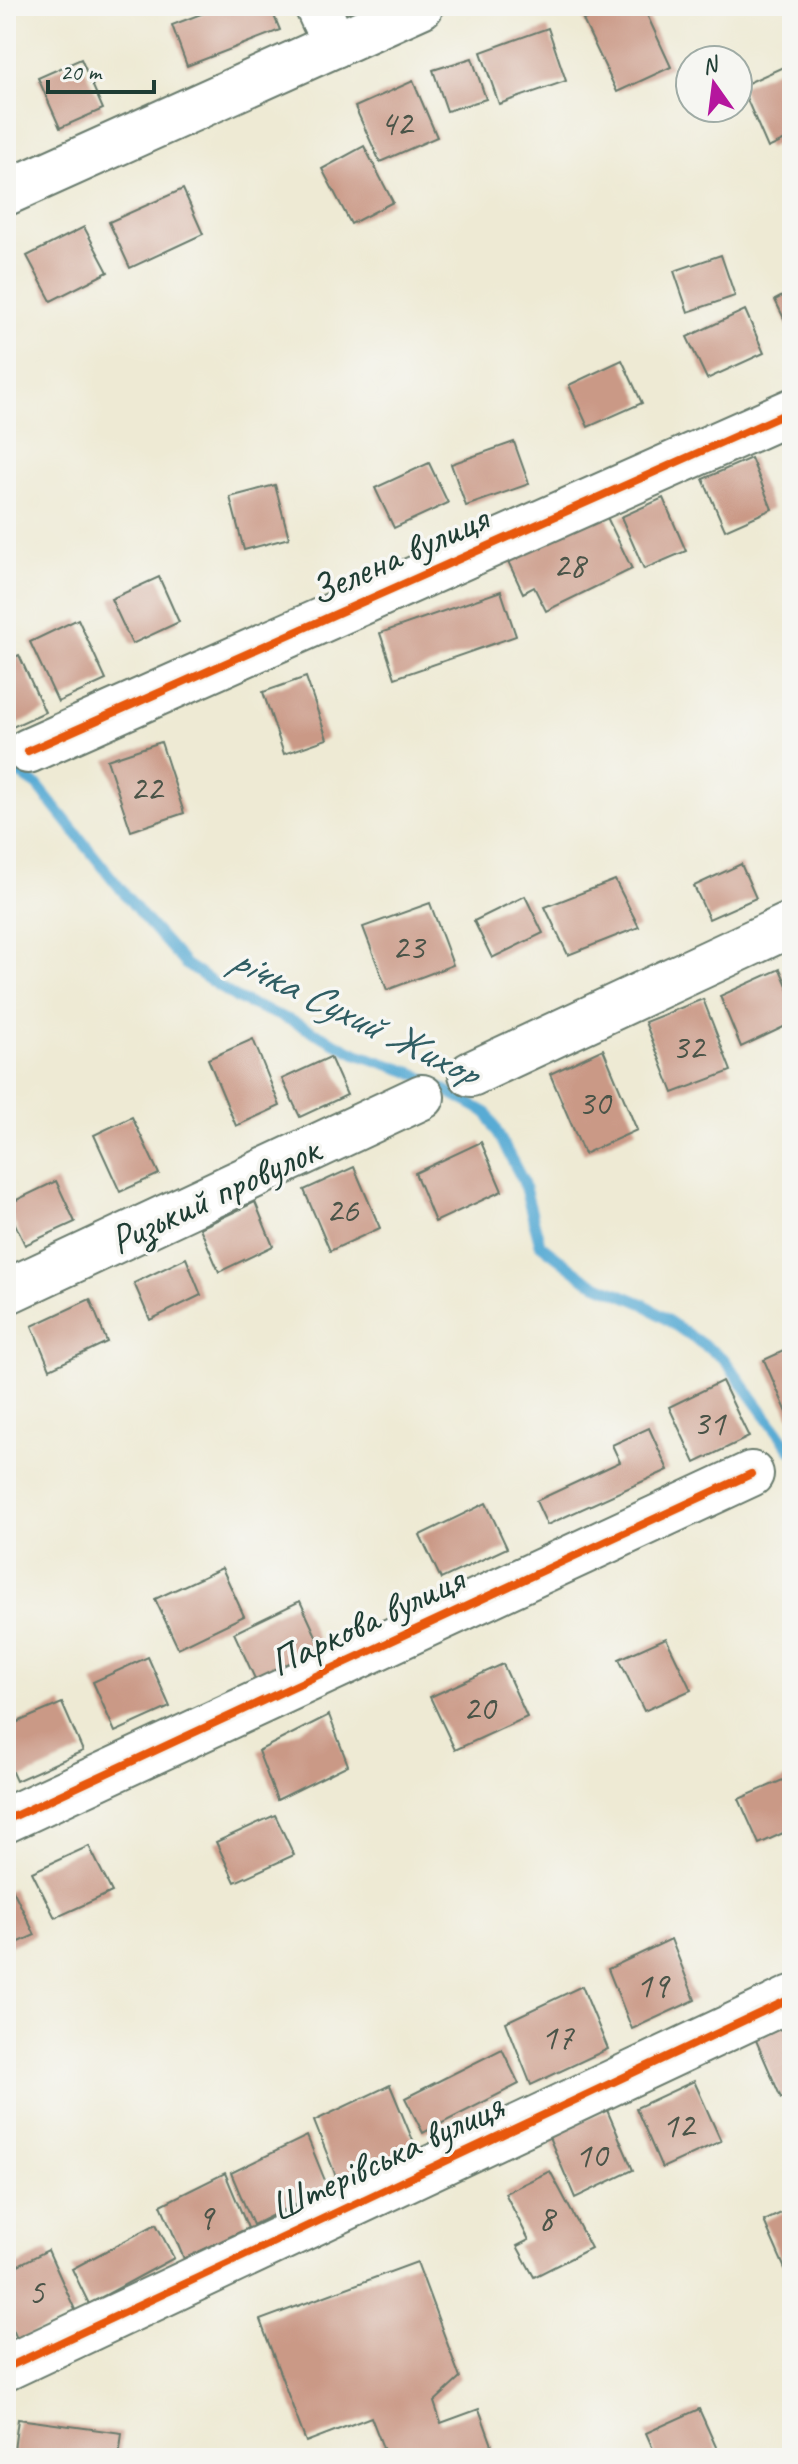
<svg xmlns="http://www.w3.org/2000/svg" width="798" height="2464" font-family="Caveat,sans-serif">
<rect width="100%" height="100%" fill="#f6f6f2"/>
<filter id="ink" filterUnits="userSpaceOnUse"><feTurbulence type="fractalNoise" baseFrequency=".0125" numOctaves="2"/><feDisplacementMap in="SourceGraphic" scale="16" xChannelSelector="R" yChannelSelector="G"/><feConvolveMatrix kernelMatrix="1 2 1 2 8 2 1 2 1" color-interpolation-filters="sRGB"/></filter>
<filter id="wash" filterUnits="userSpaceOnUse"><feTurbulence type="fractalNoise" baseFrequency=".006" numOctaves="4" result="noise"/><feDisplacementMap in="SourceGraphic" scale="32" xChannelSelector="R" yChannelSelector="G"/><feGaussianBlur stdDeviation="1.8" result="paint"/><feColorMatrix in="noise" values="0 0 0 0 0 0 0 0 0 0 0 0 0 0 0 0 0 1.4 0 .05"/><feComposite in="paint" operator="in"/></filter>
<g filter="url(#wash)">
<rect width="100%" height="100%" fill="#eeead4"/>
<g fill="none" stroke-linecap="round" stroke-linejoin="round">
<path stroke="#58abd4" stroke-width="11" d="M6,765l32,21 106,132 41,46 53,35 54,22 65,33 59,20 71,39 36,68 17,63 47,36 57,24 80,55 68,92"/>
</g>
<g id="blocks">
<g fill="#ca9986">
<path d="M222,6h48l10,24 -93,36 -15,-41z"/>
<path d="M613,6h30l28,61 -54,25 -34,-72z"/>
<path d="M548,28l18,53 -67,23 -18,-52z"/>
<path d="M472,58l14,41 -39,12 -14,-41z"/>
<path d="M81,59l22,50 -43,19 -22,-50z"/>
<path d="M792,63v74l-24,11 -27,-62z"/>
<path d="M413,81l24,56 -57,25 -25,-55z"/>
<path d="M364,146l29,56 -42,22 -29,-55z"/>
<path d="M183,189l20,45 -73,34 -21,-46z"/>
<path d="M84,227l24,45 -57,29 -24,-45z"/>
<path d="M721,255l14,41 -47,16 -14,-41z"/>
<path d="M792,291v44l-17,-35z"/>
<path d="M745,310l19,43 -57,26 -20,-42z"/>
<path d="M622,360l20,43 -54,24 -19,-42z"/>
<path d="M514,442l15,42 -63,22 -15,-42z"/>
<path d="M751,458l21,51 -47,21 -22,-51z"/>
<path d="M429,463l19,40 -54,25 -19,-40z"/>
<path d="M275,485l14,53 -45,12 -14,-53z"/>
<path d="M663,498l23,53 -42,18 -23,-52z"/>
<path d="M604,511l28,58 -86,42 -12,-24 -11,6 -16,-34z"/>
<path d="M159,577l20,45 -47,22 -21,-45z"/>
<path d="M501,591l15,45 -121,42 -15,-45z"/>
<path d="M78,619l28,61 -48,22 -28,-60z"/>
<path d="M19,655l26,57 -39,18v-69z"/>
<path d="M306,677l21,62 -43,15 -21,-62z"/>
<path d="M161,742l23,71 -53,18 -24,-71z"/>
<path d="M741,864l15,34 -47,21 -15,-33z"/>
<path d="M615,880l24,47 -71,28 -23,-48z"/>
<path d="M525,896l18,37 -51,25 -18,-37z"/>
<path d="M430,903l23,62 -66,25 -24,-63z"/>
<path d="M780,969l12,28v26l-51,24 -21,-51z"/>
<path d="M703,999l28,72 -58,22 -28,-71z"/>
<path d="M253,1039l27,67 -44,20 -28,-67z"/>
<path d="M603,1049l34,81 -53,24 -34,-80z"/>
<path d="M330,1057l17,38 -47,22 -18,-38z"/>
<path d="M132,1117l27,57 -39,18 -26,-57z"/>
<path d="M481,1142l21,49 -67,31 -20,-49z"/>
<path d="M354,1167l26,61 -50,23 -26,-61z"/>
<path d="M56,1181l19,41 -50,23 -19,-40z"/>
<path d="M255,1202l18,44 -54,26 -19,-44z"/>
<path d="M186,1258l15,37 -51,25 -16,-37z"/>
<path d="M90,1299l17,43 -57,27 -18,-43z"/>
<path d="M792,1347v68l-3,2 -25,-57z"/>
<path d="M722,1381l27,56 -54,26 -26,-56z"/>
<path d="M649,1428l19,42 -121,55 -11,-24 84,-39 -8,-17z"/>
<path d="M486,1503l21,45 -66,31 -21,-44z"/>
<path d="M222,1568l22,48 -66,32 -23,-49z"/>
<path d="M300,1601l22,48 -66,32 -22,-48z"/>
<path d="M666,1638l25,52 -47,21 -25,-52z"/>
<path d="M148,1657l22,50 -55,25 -22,-50z"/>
<path d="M503,1664l24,53 -72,33 -25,-53z"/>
<path d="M62,1703l21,48 -67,30 -10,-22v-32z"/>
<path d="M329,1715l19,50 -71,35 -19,-49z"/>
<path d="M792,1776v53l-33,15 -20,-45z"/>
<path d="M275,1815l19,40 -59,27 -19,-40z"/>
<path d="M89,1846l23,46 -57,26 -23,-46z"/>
<path d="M12,1888l23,47 -29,13v-57z"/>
<path d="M671,1939l24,61 -63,29 -24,-60z"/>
<path d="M582,1986l26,63 -77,36 -25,-63z"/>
<path d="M792,2021v72l-11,5 -26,-60z"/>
<path d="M502,2049l17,35 -96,49 -18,-35z"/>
<path d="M694,2081l27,60 -59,27 -26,-60z"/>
<path d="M390,2085l26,63 -77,36 -25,-63z"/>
<path d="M607,2110l26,60 -58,28 -26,-61z"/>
<path d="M307,2136l21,52 -75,37 -22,-52z"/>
<path d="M550,2171l41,77 -57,29 -17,-31 12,-6 -24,-47z"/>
<path d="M225,2173l23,55 -64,31 -23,-54z"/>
<path d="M792,2208v69l-3,1 -25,-57z"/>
<path d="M156,2224l18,34 -85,46 -17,-35z"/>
<path d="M48,2250l28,62 -58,29 -12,-27v-43z"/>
<path d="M417,2262l43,116 -26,24 7,21 38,-14 14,39 -28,10h-78l-16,-41 -65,25 -46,-122z"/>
<path d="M699,2409l22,49h-64l-11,-25z"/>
<path d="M18,2419l104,14 -3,25h-106z"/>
</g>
</g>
</g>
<g filter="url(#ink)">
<use href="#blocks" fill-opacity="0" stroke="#677a6c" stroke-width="2"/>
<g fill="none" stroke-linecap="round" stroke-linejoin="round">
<defs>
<g id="minor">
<path d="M317,6l18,39"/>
<path d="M6,193l415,-187"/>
<path d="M28,751l764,-340"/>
<path d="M471,1074l321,-150"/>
<path d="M6,1292l416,-195"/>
<path d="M6,1820l745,-346"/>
<path d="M6,2368l786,-370"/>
</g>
</defs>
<use href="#minor" stroke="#677a6c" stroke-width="48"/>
<use href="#minor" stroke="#fff" stroke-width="44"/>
<defs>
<g id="cycleway">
<path d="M28,751l764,-340"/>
<path d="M6,1820l745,-346"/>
<path d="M6,2368l786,-370"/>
</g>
</defs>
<use href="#cycleway" stroke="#f6f6f2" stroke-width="13"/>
<use href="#cycleway" stroke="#e8590c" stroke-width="8"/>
</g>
</g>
<g text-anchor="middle" stroke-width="7" stroke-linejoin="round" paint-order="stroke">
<g font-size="36" fill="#4a5448">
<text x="396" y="135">42</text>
<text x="569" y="577">28</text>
<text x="146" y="800">22</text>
<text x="408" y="959">23</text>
<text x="688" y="1059">32</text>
<text x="594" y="1115">30</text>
<text x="342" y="1222">26</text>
<text x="709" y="1435">31</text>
<text x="479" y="1720">20</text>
<text x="652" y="1997">19</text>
<text x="557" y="2049">17</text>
<text x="678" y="2137">12</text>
<text x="591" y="2167">10</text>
<text x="205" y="2229">9</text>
<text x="546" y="2230">8</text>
<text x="36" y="2304">5</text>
</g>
<g font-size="40" fill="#1f3d34" stroke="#f6f6f2">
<text transform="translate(398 554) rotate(-24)" y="14">Зелена вулиця</text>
<text transform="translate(214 1194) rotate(-25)" y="14">Ризький провулок</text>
<text transform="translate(366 1620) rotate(-25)" y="14">Паркова вулиця</text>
<text transform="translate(386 2156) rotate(-25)" y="14">Штерівська вулиця</text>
</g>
<g font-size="42" font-style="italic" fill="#305e64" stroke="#f6f6f2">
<text transform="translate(355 1014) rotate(26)" y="15">річка Сухий Жихор</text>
</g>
</g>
<rect width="798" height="2464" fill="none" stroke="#f6f6f2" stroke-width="32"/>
<g transform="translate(714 84) rotate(346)"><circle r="38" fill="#f6f6f2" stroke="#a0aca6" stroke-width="2"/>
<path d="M0-6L14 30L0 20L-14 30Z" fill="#b5179e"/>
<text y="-12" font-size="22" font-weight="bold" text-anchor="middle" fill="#1f3d34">N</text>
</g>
<path d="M48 80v12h106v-12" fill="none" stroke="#1f3d34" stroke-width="4"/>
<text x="60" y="80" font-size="24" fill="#1f3d34" stroke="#f6f6f2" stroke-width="6" paint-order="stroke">20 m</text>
</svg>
